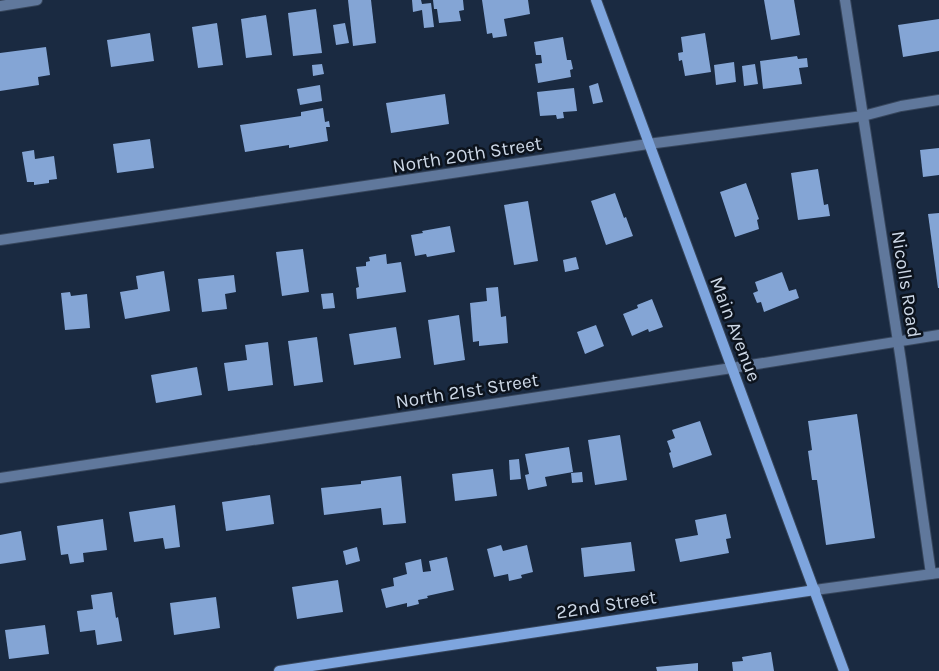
<svg xmlns="http://www.w3.org/2000/svg" width="939" height="671" font-family="Karla,sans-serif">
<rect width="100%" height="100%" fill="#1a2a41"/>
<g fill="#84a5d5">
<path d="M348,0h23l5,43 -23,3z"/>
<path d="M412,0h9l1,4 9,-1 3,24 -10,1 -2,-18 -9,2z"/>
<path d="M433,0h30l1,10 -5,1 2,10 -22,2 -2,-14h-3z"/>
<path d="M482,0h46l2,14 -26,5 3,17 -14,2 -1,-5 -5,1z"/>
<path d="M764,0h30l6,35 -29,5z"/>
<path d="M316,9l6,44 -29,3 -5,-43z"/>
<path d="M266,15l6,40 -26,3 -5,-39z"/>
<path d="M939,19v32l-36,6 -5,-32z"/>
<path d="M217,23l6,42 -25,3 -6,-41z"/>
<path d="M345,23l4,20 -13,2 -3,-20z"/>
<path d="M150,33l4,28 -43,6 -4,-27z"/>
<path d="M705,33l6,39 -26,4 -3,-16 -3,1 -1,-8 5,-1 -2,-15z"/>
<path d="M563,37l4,23h4l2,9 -3,1 1,7 -33,6 -3,-19 7,-1 -1,-8h-5l-2,-13z"/>
<path d="M46,47l4,28 -12,2 1,8 -39,6v-38z"/>
<path d="M797,56l1,3 9,-1 1,9 -9,1 3,16 -39,5 -3,-28z"/>
<path d="M734,62l2,20 -20,3 -2,-20z"/>
<path d="M322,64l2,10 -11,2 -1,-11z"/>
<path d="M755,64l3,20 -14,2 -2,-20z"/>
<path d="M598,83l5,19 -10,2 -4,-18z"/>
<path d="M320,85l2,16 -22,4 -3,-16z"/>
<path d="M574,88l3,23 -14,1 1,6 -7,1 -1,-4 -16,1 -3,-24z"/>
<path d="M445,94l4,30 -58,9 -5,-30z"/>
<path d="M323,108l2,14 4,-1 1,6h-4l2,14 -39,7v-3l-44,7 -5,-27 61,-9v-4z"/>
<path d="M150,139l4,29 -37,5 -4,-29z"/>
<path d="M939,148v27l-16,2 -3,-27z"/>
<path d="M34,150l1,9 19,-3 3,23 -8,1v3l-15,2v-3h-7l-5,-30z"/>
<path d="M818,169l6,36 4,-1 2,12 -32,4 -7,-47z"/>
<path d="M746,183l13,36 -2,1 2,9 -24,8 -15,-45z"/>
<path d="M615,193l9,25 2,-1 7,19 -27,9 -15,-44z"/>
<path d="M528,201l10,60 -24,4 -10,-60z"/>
<path d="M939,213v75h-1l-10,-74z"/>
<path d="M450,226l5,26 -28,5 -1,-3 -11,2 -4,-21 12,-2 -1,-2z"/>
<path d="M303,249l6,43 -27,4 -6,-44z"/>
<path d="M386,254l1,10 14,-2 5,30 -49,7 -1,-11 3,-1 -3,-20 10,-1v-4l4,-1 -1,-4z"/>
<path d="M576,257l3,12 -14,3 -2,-12z"/>
<path d="M164,271l6,40 -45,8 -5,-27 18,-3 -2,-13z"/>
<path d="M782,272l7,19 7,-2 3,9 -35,14 -3,-10 -4,1 -4,-10 5,-2 -3,-9z"/>
<path d="M234,275l2,17 -11,2 2,15 -25,3 -4,-33z"/>
<path d="M498,287l3,30 5,-1 2,27 -29,3v-5l-6,1 -3,-39 17,-2 -1,-13z"/>
<path d="M70,292l1,4 16,-2 3,34 -25,2 -4,-37z"/>
<path d="M333,293l2,15 -12,1 -2,-15z"/>
<path d="M652,299l11,28 -14,5 -1,-3 -16,7 -9,-22 15,-6 -1,-3z"/>
<path d="M459,315l6,45 -31,5 -6,-45z"/>
<path d="M596,325l8,21 -19,8 -8,-22z"/>
<path d="M396,327l5,31 -47,7 -5,-31z"/>
<path d="M317,337l6,45 -29,4 -6,-45z"/>
<path d="M268,342l5,43 -45,6 -4,-28 23,-3 -2,-15z"/>
<path d="M197,367l5,28 -46,8 -5,-28z"/>
<path d="M857,414l18,124 -49,7 -9,-65h-5l-4,-29 4,-1 -4,-29z"/>
<path d="M700,421l12,34 -39,13 -4,-15 2,-1 -4,-11 8,-3 -3,-8z"/>
<path d="M620,435l7,45 -32,5 -7,-45z"/>
<path d="M569,447l4,25 -28,5 2,9 -19,4 -3,-15 4,-1 -4,-20z"/>
<path d="M519,459l2,20 -11,1 -1,-20z"/>
<path d="M493,469l4,27 -42,5 -3,-27z"/>
<path d="M582,472l1,10 -11,1 -1,-10z"/>
<path d="M401,476l5,47 -23,2 -2,-17 -57,7 -3,-27 40,-4v-3z"/>
<path d="M270,495l4,29 -48,7 -4,-29z"/>
<path d="M175,505l5,42 -15,2 -2,-11 -29,4 -5,-30z"/>
<path d="M726,514l5,24 -5,1 3,14 -49,9 -5,-23 23,-4 -3,-15z"/>
<path d="M103,519l4,31 -24,3 1,9 -14,2 -2,-10 -7,1 -4,-29z"/>
<path d="M21,531l5,29 -26,4v-29z"/>
<path d="M631,542l4,29 -51,6 -3,-29z"/>
<path d="M501,545l2,6 24,-6 6,27 -12,3 1,3 -13,3 -1,-7 -14,3 -7,-28z"/>
<path d="M357,547l3,14 -14,4 -3,-14z"/>
<path d="M447,557l7,33 -27,6 1,2 -10,2 1,4 -12,3v-4l-21,5 -5,-19 13,-3 -1,-8 14,-4 -2,-11 16,-4 2,13 8,-1 -2,-10z"/>
<path d="M338,580l5,32 -46,7 -5,-32z"/>
<path d="M112,592l4,26 2,-1 4,24 -25,4 -2,-15 -15,2 -3,-21 16,-2 -2,-14z"/>
<path d="M216,597l4,31 -46,7 -4,-32z"/>
<path d="M45,625l4,29 -40,5 -4,-29z"/>
<path d="M771,652l3,19h-41l-1,-9 11,-1 -1,-4z"/>
<path d="M698,663v8h-41l-1,-4z"/>
</g>
<g fill="none" stroke-linecap="round" stroke-linejoin="round">
<defs>
<g id="street">
<path d="M845,0l56,361 30,213"/>
<path d="M0,6l37,-6"/>
<path d="M0,240l648,-96 215,-28 38,-10 38,-6"/>
<path d="M0,478l732,-110 207,-33"/>
<path d="M815,590l124,-17"/>
</g>
<g id="secondary">
<path d="M596,0l248,671"/>
<path d="M279,671l536,-81"/>
</g>
</defs>
<use href="#street" stroke="#37465c" stroke-width="12"/>
<use href="#secondary" stroke="#37465c" stroke-width="12"/>
<use href="#street" stroke="#60789c" stroke-width="10"/>
<use href="#secondary" stroke="#7ea5de" stroke-width="10"/>
</g>
<g text-anchor="middle" stroke-width="5" stroke-linejoin="round" paint-order="stroke">
<g font-size="19" fill="#cdd8e7" stroke="#0c131d">
<text transform="translate(467 154) rotate(-9)" y="7">North 20th Street</text>
<text transform="translate(907 284) rotate(81)" y="7">Nicolls Road</text>
<text transform="translate(736 329) rotate(69)" y="7">Main Avenue</text>
<text transform="translate(467 390) rotate(-9)" y="7">North 21st Street</text>
<text transform="translate(606 604) rotate(-9)" y="7">22nd Street</text>
</g>
</g>
</svg>
